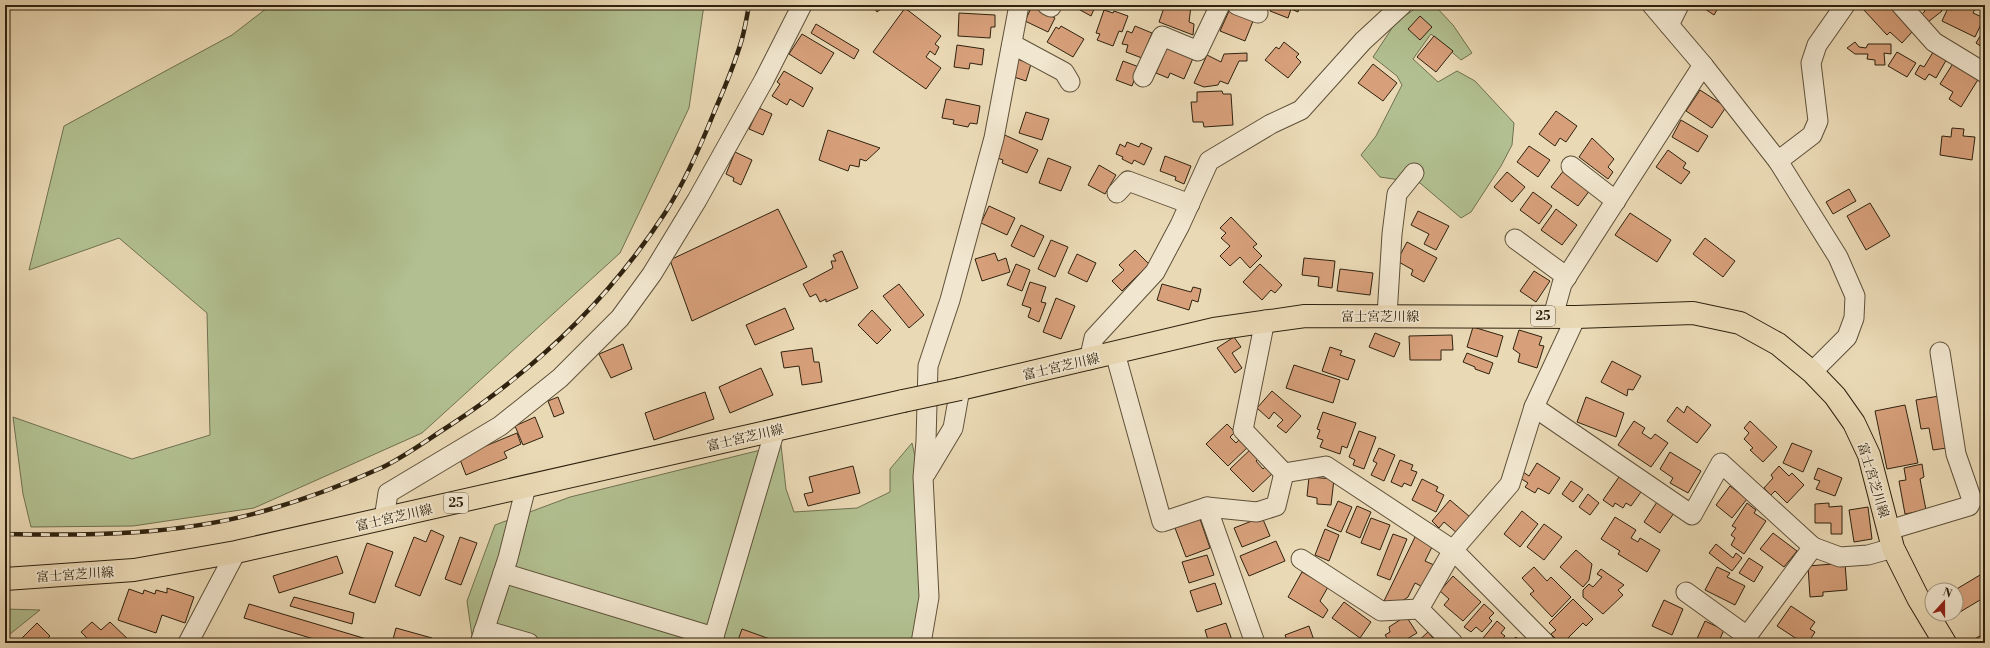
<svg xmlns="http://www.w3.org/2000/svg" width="1990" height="648" font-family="'Libre Bodoni','Noto Serif JP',serif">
<rect width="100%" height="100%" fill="#ead9b5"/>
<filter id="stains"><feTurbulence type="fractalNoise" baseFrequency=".005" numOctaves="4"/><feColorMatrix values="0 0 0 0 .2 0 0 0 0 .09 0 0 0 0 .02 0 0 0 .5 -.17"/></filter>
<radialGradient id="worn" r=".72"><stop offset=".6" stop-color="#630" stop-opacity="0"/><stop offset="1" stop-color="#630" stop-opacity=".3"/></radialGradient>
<g fill="#b2c091" stroke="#707150">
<path d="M271,5h433l-15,103 -69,145 -198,180 -168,75 -121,18 -102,1 -8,-33 -10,-77 119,42 78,-24 -3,-122 -88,-75 -90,32 35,-144 168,-91z"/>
<path d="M1419,6l18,2 16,17 19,28 -11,7 -30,-26 -18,25 25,23 19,-11 18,10 39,42 -2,22 -11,21 -30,46 -10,6 -41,-35 -40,-6 -19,-22 15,-19 26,-51 -5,-9 -24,-19 23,-35z"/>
<path d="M912,443l19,82 -2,118h-456l-6,-42 28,-76 75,-28 211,-52 5,44 8,23 63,-4 33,-16v-23z"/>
<path d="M5,609l35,1 -35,28z"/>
</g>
<g fill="#d7a07b" stroke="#2f220f">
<path d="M872,5h14l-9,7z"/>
<path d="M1071,5h22l2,2 -4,9z"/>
<path d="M1165,5l26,1 -2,16 5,2 -1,11 -34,-13z"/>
<path d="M1272,5h28l-2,7 -7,-3 -3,9 -18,-7z"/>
<path d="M1699,5h21l-6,10z"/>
<path d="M1867,5h21l24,27 -10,11 -12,-11 -3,3 -24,-26z"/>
<path d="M1920,5h24l-4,3 2,3 -14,11 -6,-8 3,-3z"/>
<path d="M1954,5l5,3 2,-3h6l8,4 -2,4 11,5 -9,19 -33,-16 6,-13 4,2z"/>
<path d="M1032,6l23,12 -7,14 -23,-11z"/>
<path d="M905,8l36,28 -6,8 4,3 -4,8 -5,-4 -4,6 15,11 -15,21 -53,-37z"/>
<path d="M1104,10l9,3 1,-2 14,5 -6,16 -3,-1 -6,15 -16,-6 3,-6 -4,-1z"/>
<path d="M1229,11l24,10 -8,20 -25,-10z"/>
<path d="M959,13l36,2v12h-4l-1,11 -32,-2z"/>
<path d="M1420,16l12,11 -12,13 -12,-11z"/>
<path d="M816,24l43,26 -5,9 -43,-26z"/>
<path d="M1061,26l23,13 -11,18 -26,-15 9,-15 3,2z"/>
<path d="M1135,26l17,7 -10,25 -16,-6 2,-7 -6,-1 5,-13 5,2z"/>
<path d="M1985,28v21l-9,-6z"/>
<path d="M802,34l32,19 -13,21 -32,-20z"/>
<path d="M1434,36l19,15 -17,21 -19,-15z"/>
<path d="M1284,42l15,12 -3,3 5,5 -13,16 -23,-18 11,-13 3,2z"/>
<path d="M1855,42l4,5 7,1 2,-4h23v10l-7,-1 1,12h-10v-5l-8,-1 1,-5h-13l-8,-6z"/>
<path d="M957,45l27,4 -2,16 -12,-2 -1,6 -15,-2z"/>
<path d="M1168,45l26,11 -10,23 -14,-6 -2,5 -12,-5z"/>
<path d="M1935,49l13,8 -12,21 -7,-4 -4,6 -10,-6 5,-9 4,2z"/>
<path d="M1897,52l19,11 -9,14 -19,-11z"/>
<path d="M1247,53v8h-8l-11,23 -8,-3 -2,4 -14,2 -10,-4 13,-28 14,7 3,-8z"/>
<path d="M1017,59l14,5 -5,17 -15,-5z"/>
<path d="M1123,61l16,6 -7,19 -16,-6z"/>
<path d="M1954,62l25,16 -18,29 -12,-8 4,-7 -13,-8z"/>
<path d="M1373,64l24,19 -14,18 -25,-18z"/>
<path d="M784,71l29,17 -10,19 -13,-8 -3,6 -15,-9 8,-12 -3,-2z"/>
<path d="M1700,90l26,17 -14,21 -26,-17z"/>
<path d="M1222,91l1,3h8l2,31 -29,2 -1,-5h-10l-2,-20h6v-10z"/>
<path d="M946,99l34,7 -3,18 -7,-1 -2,4 -15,-3 1,-4 -12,-2z"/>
<path d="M759,108l13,6 -9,21 -14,-6z"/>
<path d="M1556,111l21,15 -11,16 -6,-4 -5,8 -16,-12z"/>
<path d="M1026,112l23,7 -7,21 -23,-7z"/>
<path d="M1681,120l27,16 -10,16 -26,-15z"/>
<path d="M1952,128l12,1 -1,7 12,1 -3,23 -32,-5 2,-19 9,1z"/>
<path d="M828,130l52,18 -14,13 -6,-2 -1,8 -9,-2 -2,6 -29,-11z"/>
<path d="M998,132l40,18 -11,23 -25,-10 1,-3 -11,-4z"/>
<path d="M1592,138l22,21 -6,8 5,5 -5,7 -29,-22z"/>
<path d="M1127,142l12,5 2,-4 11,5 -8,17 -10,-5 -2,4 -10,-5 1,-2 -7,-3 4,-10 5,3z"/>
<path d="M1529,146l21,14 -12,17 -21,-15z"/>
<path d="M1668,150l18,13 -3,5 7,4 -9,12 -25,-17z"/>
<path d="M735,152l17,8 -11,25 -8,-4 1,-3 -8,-4z"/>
<path d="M1165,156l26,10 -7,18 -9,-4 1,-3 -16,-6z"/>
<path d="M1048,158l23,9 -10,24 -22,-8z"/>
<path d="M1099,165l17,10 -11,19 -17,-9z"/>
<path d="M1564,170l26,20 -12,16 -27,-19z"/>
<path d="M1507,172l18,15 -13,15 -18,-15z"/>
<path d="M1849,189l7,12 -23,13 -7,-12z"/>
<path d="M1533,192l19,14 -13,18 -19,-14z"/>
<path d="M1870,203l20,33 -24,14 -19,-34z"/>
<path d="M989,206l26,12 -8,17 -26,-12z"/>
<path d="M778,209l29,58 -115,54 -22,-61z"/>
<path d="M1556,209l21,16 -15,20 -21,-15z"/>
<path d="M1418,211l31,15 -13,24 -12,-6 5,-10 -18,-9z"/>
<path d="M1630,213l41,27 -14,22 -42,-27z"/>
<path d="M1231,217l26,27 -4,3 9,9 -12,12 -10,-11 -10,9 -10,-10 10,-10 -9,-8 5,-5 -6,-5z"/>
<path d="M1021,225l23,11 -10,21 -23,-11z"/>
<path d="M1705,238l30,23 -12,16 -30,-23z"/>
<path d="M1051,240l17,7 -13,30 -17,-8z"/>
<path d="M1407,242l30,16 -13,24 -13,-7 2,-5 -16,-9z"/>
<path d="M1135,250l14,14 -27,27 -10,-10 12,-11 -5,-5z"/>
<path d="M842,251l16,37 -32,14v-3l-6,3 -4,-8 -6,3 -7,-13 30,-16 -2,-7h5l-3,-6z"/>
<path d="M995,253l3,8 8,-3 4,14 -28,9 -7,-22z"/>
<path d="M1077,254l19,9 -9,19 -19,-9z"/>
<path d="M1304,258l31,3 -3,27 -14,-2 1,-9 -17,-2z"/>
<path d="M1016,264l14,6 -8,21 -15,-6z"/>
<path d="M1260,264l22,21 -7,8 -4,-3 -9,10 -19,-18z"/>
<path d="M1340,269l33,4 -3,22 -33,-4z"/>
<path d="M1534,271l16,10 -14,21 -16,-11z"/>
<path d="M1030,282l16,5 -5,15 5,1 -7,19 -11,-5 3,-9 -9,-3z"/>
<path d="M899,284l25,31 -15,13 -26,-32z"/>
<path d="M1162,284l29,8 2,-5 8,2 -3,13 -6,-2 -3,10 -32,-10z"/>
<path d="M1056,298l19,8 -14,33 -18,-7z"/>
<path d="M785,308l9,21 -39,16 -9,-20z"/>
<path d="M872,310l19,20 -14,14 -19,-19z"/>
<path d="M1473,327l30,9 -6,21 -30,-10z"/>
<path d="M1519,330l23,7 -3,8 5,1 -7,22 -19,-6 2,-8 -7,-5z"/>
<path d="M1375,333l25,10 -6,14 -25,-10z"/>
<path d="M1452,335l1,15h-12v10h-31l-1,-24z"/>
<path d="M1234,337l7,10 -9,6 10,15 -7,5 -18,-25z"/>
<path d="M623,344l9,25 -21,9 -12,-24z"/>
<path d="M1330,347l12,4 -2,4 15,5 -7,20 -26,-9z"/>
<path d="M812,348l2,14h5l3,20 -20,3 -3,-19 -15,2 -3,-16z"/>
<path d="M1467,353l26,10 -4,11 -14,-5v-2l-12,-5z"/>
<path d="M1612,361l29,15 -8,14 -5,-1 -1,7 -26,-14z"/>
<path d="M1294,365l46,15 -7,23 -47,-15z"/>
<path d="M761,368l12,27 -43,18 -11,-26z"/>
<path d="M1272,391l29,25 -15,17 -9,-7 6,-6 -9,-8 -5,7 -12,-11z"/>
<path d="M705,392l9,27 -60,21 -9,-27z"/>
<path d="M1939,396l8,52 -14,2 -4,-22 -8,1 -5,-29z"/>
<path d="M558,397l6,16 -10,4 -6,-16z"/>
<path d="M1586,397l38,16 -8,24 -39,-15z"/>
<path d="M1905,405l13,58 -31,6 -12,-58z"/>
<path d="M1687,406l24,19 -14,18 -30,-22 10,-14 7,6z"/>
<path d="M1323,412l33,11 -9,25 -5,-2 -2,8 -20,-7 3,-7 -6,-2 3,-8 -3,-1z"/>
<path d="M535,417l8,20 -20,8 -8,-19z"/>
<path d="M1634,421l11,7 -3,5 9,6 4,-5 13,9 -17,24 -33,-22z"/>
<path d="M1750,421l27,26 -14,15 -13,-12 3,-2 -9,-9 5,-6 -5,-5z"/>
<path d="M1227,424l8,8 -5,5 6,6 5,-5 8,8 -21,20 -22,-22z"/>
<path d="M1359,431l17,6 -12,32 -11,-4 2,-5 -6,-3z"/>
<path d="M517,433l4,11 -17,8 3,6 -41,17 -7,-18z"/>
<path d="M1792,443l20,8 -9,21 -20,-9z"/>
<path d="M1254,446l8,9 -6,6 7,8 5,-5 7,7 -22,21 -23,-23z"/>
<path d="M1379,448l16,7 -11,26 -13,-6 6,-12 -4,-2z"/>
<path d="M1670,452l31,19 -13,22 -18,-10 3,-5 -13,-9z"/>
<path d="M1400,460l13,5 -2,5 6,2 -6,14 -7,-3 -2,4 -11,-5z"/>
<path d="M1537,463l23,15 -11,16 -11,-6 -3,5 -10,-6 3,-4 -8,-5 3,-6 6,4z"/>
<path d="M1922,464l2,13 -4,2 6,31 -21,4 -6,-33 7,-1 -2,-12z"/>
<path d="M853,466l7,27 -52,13 -4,-12 9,-2 -4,-15z"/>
<path d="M1779,466l10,10 3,-3 12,12 -17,18 -12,-12 -4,4 -7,-7 9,-10 -2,-3z"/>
<path d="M1818,468l24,10 -7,18 -19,-7 4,-8 -6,-2z"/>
<path d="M1309,477l25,2 -3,26 -14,-1v-6l-10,-2z"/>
<path d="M1619,477l22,15 -10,14 -5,-3 -3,5 -8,-5 -2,4 -10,-7z"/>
<path d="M1422,479l16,8 -2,4 8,4 -8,17 -24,-12z"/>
<path d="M1571,481l12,8 -10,13 -11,-8z"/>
<path d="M1730,486l17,13 -15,19 -16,-13z"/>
<path d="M1588,494l11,9 -9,12 -11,-8z"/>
<path d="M1450,500l20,17 -13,16 -13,-11 -5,6 -7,-7z"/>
<path d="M1338,501l14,6 -11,25 -14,-6z"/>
<path d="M1657,502l17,11 -14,20 -16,-11z"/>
<path d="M1747,503l9,7 -2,3 12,8 -22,33 -13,-9 4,-7 -4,-3 5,-7 -4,-2z"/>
<path d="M1829,503v4l13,-1v28h-11v-11h-16v-19z"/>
<path d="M1357,506l14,6 -11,26 -14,-6z"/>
<path d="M1868,507l4,32 -18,3 -5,-32z"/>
<path d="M1522,511l16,13 -18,23 -16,-13z"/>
<path d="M1262,517l8,19 -28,11 -8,-19z"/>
<path d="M1615,517l21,13 -5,8 7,4 2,-4 20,12 -13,22 -29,-18 2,-3 -19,-12z"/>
<path d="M1371,518l19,7 -10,25 -19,-7z"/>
<path d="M1200,519l10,29 -24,9 -11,-29z"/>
<path d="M1544,524l18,13 -18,23 -17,-13z"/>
<path d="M1325,529l14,6 -10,26 -14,-6z"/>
<path d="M431,530l13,6 -24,60 -25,-10 19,-49 12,5z"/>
<path d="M1773,533l24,18 -13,16 -24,-18z"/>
<path d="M1393,534l14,5 -17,41 -13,-5z"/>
<path d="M1416,535l18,8 -9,18 9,4 -11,22 -8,-4 -7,14 -10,7 -14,-3z"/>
<path d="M460,537l17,6 -16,42 -16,-6z"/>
<path d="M1276,541l9,20 -36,15 -9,-20z"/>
<path d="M367,543l26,9 -18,51 -26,-9z"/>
<path d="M1716,544l17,14 3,-5 6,5 -10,13 -23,-18z"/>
<path d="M1576,550l16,14 -3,16 -6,7 -23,-20z"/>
<path d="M1207,555l7,20 -25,8 -7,-21z"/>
<path d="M337,556l6,17 -64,20 -6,-17z"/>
<path d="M1749,558l14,9 -9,15 -15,-9z"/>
<path d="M1845,563l2,27 -24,2v4l-13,1 -2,-31z"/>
<path d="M1534,567l13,14 4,-4 20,20 -19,20 -22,-23 4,-3 -12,-13z"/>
<path d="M1717,567l13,6 -3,4 18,9 -10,19 -30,-15z"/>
<path d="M1601,569l23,16 -6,5 5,5 -20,19 -20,-17v-7l6,-6 4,3 9,-10 -5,-3z"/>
<path d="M1302,572l26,15 -8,14 8,9 -5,8 -35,-21z"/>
<path d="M1980,575l5,9v13l-30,18 1,-1 -1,-24z"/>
<path d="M1453,576l28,26 -18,19 -19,-16 5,-6 -9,-8z"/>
<path d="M1215,583l7,21 -25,8 -7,-21z"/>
<path d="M167,588l27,9 -9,26 -23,-8 -6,18 -38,-13 11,-31 14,5 1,-4 11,4 1,-4 11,3z"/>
<path d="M294,597l60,16 -2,11 -62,-18z"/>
<path d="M1573,599l20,20 -7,7 -3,-3 -18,18 -2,-3 -4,4 -8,-8 5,-4 -7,-7z"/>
<path d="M1664,600l19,9 -11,26 -20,-9z"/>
<path d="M1344,602l27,20 -11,16 -28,-20z"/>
<path d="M249,604l131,39h-53l-83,-25z"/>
<path d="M1484,604l10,9 -5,5 3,3 -10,11 -6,-5 -5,5 -7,-5z"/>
<path d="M1791,606l24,16 -5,7 5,3 -7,11h-5l-26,-17z"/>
<path d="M1406,616l11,17 -17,10h-10l-5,-8 5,-3 -1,-5z"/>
<path d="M1497,621l8,7 -4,5 4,3 -6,7h-20z"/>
<path d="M1705,621l19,9 -6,13h-23z"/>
<path d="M92,622l9,8 9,-8 22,21h-40l-11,-11z"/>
<path d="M37,623l13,13 -7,7h-26z"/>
<path d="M1226,623l7,20h-24l-4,-13z"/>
<path d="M1309,626l6,17h-27l-3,-8z"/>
<path d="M396,628l36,10 -1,5h-39z"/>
<path d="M742,629l39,14h-44z"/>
<path d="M1428,632l9,11h-21z"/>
<path d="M1985,633v10h-13l-1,-2z"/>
<path d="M1516,637l6,6h-13z"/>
<path d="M1684,639l1,4h-19z"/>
</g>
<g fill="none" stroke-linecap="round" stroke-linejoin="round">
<defs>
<g id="street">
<path d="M1047,5l4,2"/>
<path d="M1237,5l21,8"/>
<path d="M1652,5l51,60 75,96 60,96 17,39 -1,22 -7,19 -35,35"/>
<path d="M1901,5l33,37 51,31"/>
<path d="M1669,25l10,-20"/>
<path d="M1012,44l52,28 6,10"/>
<path d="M1143,77l19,-41 36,15 22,-46"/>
<path d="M1778,161l34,-26 6,-14 -7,-58 6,-18 28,-40"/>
<path d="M1571,166l45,35"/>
<path d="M1117,193l11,-12 62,23"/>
<path d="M1515,239l52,38"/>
<path d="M1387,316l5,-82 5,-40 17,-21"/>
<path d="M1553,316l9,-32 141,-219"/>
<path d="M1265,320l-22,110 41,43 42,-7 127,84 92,93"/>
<path d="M1115,353l47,169 45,-15 48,136"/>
<path d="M1089,360l5,-22 61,-66 25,-47 29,-64 62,-37 30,-14 62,-69 39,-36"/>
<path d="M1534,407l158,108 29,-52 92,84"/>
<path d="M926,473l27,-45 7,-39"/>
<path d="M1207,507l50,5 19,-6 8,-33"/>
<path d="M384,519l4,-26 112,-67 60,-48 60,-60 32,-44 45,-74 67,-120 38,-75"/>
<path d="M1889,530l80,-24 3,-6 -16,-46 -16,-102"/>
<path d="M1301,559l80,52 38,-2"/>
<path d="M503,573l211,64"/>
<path d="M1686,592l61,44"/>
<path d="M484,630l45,13"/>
<path d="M188,643l48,-91"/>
<path d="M480,643l28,-85 18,-71"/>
<path d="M712,643l63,-213"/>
<path d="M921,643l8,-46 -6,-120 3,-36 2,-75 22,-66 44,-162 25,-133"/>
<path d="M1453,643l-34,-34 34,-59 57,-66 24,-77 42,-90"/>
<path d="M1742,643l71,-96 27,10 28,-2 25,-7"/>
</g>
<g id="primary">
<path d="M960,389l254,-60 91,-13 271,1 117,-4 47,10 38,21 34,28 23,24 19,27 15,32 24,93 25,50 27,45"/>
<path d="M5,579l129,-9 102,-18 667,-151"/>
</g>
</defs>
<use href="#street" stroke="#5e5038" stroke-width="21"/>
<use href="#primary" stroke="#2f220f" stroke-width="24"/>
<use href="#street" stroke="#f1e6cf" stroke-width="19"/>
<use href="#primary" stroke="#ead9b5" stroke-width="22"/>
<defs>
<path id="rail" d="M5,534c86,2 175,1 259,-23 39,-11 79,-26 117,-43 23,-11 46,-28 68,-42 87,-57 159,-125 216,-213 21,-33 36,-68 50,-103 10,-23 20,-47 27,-71 3,-11 5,-23 7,-34"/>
</defs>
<use href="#rail" stroke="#2f220f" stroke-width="4.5"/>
<use href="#rail" stroke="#f1e6cf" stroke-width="3" stroke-dasharray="9" stroke-linecap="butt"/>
<defs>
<path id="primary-bridge" d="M903,401l57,-12"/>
</defs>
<use href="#primary-bridge" stroke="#2f220f" stroke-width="24" stroke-linecap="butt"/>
<use href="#primary-bridge" stroke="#ead9b5" stroke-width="22"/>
</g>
<g text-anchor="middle" stroke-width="4" stroke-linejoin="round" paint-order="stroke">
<g fill="#f1e6cf" stroke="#695d49" stroke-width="1">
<rect x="1531" y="306" width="24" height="20" rx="3"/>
<rect x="444" y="493" width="24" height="20" rx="3"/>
</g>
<g font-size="12" font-weight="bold" fill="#2f220f">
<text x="1543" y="320">25</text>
<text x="456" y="507">25</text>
</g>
<g font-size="13" fill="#2f220f" stroke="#f1e6cf">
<text x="1380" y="321">富士宮芝川線</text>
<text transform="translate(1061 366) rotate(-13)" y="5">富士宮芝川線</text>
<text transform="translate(745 437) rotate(-13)" y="5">富士宮芝川線</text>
<text transform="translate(1874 480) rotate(73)" y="5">富士宮芝川線</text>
<text transform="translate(394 517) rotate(-13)" y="5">富士宮芝川線</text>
<text transform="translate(75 574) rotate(-4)" y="5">富士宮芝川線</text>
</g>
</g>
<rect width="1990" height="648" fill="none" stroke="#ead9b5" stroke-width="20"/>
<rect x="6" y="6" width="1978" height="636" fill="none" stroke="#2f220f" stroke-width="2"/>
<rect x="10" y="10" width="1970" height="628" fill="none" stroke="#2f220f"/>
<g transform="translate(1944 602) rotate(21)"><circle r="19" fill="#f1e6cf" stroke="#a39882"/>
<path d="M0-3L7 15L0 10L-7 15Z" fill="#8f2418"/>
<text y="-6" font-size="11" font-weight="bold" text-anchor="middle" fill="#2f220f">N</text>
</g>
<rect width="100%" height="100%" filter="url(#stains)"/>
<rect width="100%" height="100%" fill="url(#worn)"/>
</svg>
